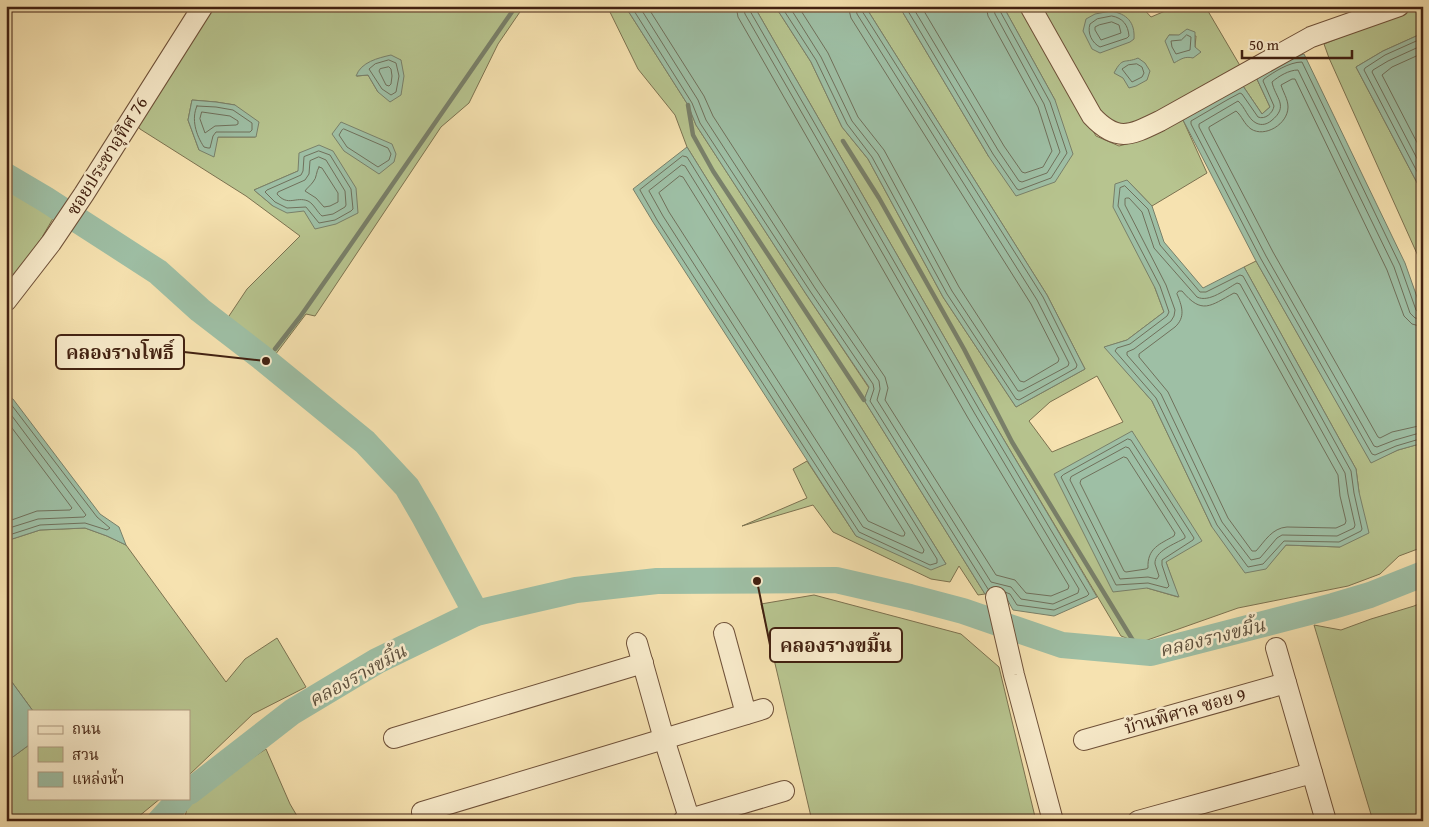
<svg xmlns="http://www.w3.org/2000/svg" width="1429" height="827" font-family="'Gentium Book Plus','Noto Serif Thai',serif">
<rect width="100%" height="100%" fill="#f6e2b0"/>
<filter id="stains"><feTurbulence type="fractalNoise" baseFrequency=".004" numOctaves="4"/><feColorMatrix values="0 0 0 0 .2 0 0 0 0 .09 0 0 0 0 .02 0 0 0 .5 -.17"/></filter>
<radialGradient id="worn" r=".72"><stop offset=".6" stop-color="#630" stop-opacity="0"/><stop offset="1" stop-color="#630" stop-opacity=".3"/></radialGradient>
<g fill="#b7c48f" stroke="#7c7250" fill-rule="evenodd">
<path d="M211,6h313l-26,38 -29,59 -28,24 -126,189 -9,-2 -31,41 -48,-36 20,-30 53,-53 -54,-40 -106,-67 -3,-4zM401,60l-23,32 -10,-17 -11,1zM192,100l24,2 19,3 20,32h-37l-19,13 -11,-30zM298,171l-25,35 -19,-16z"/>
<path d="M607,6h18l63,99 8,20 110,169 63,94 -5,12 121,194 -7,1 -19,-29 -9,16 -19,-3 -98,-47 -20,-27 -71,21 65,-28 -14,-29 14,-8 49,75 90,28 -259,-417 -12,-32 -37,-46z"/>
<path d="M754,6h21l36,56 31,65 26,32 75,138 73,110 69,-38 -38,-74 -182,-289h34l90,151 66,-57 -52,-94h21l72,130 23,10 19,-5 45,-21 24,53 -55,33 -25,-26 28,108 9,24 -37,28 -22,7 47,54 60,126 54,41 20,-23 54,2 19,-55 -3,-23 -112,-202 12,-6 115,201 27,-12 25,-7v104l-24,9 -19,18 -32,12 -110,22 -99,35 -18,-7 -136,-228zM1097,376l26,46 -71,30 -23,-31 21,-19zM1132,431l34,131 12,35 -31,-9z"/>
<path d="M1036,6h105l10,11 26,-11h28l37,63 -92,51 -30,5 -18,-9zM1169,35l27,1 -1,11 -7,10h-5z"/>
<path d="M1419,6h4v27l-40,18 -27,16 67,127v73l-94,-209 -5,-14z"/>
<path d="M1256,77l14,30 -8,7 -19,-28z"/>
<path d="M6,185l49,30 -14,24 -35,47z"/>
<path d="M85,528l22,8 19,9 100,137 19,-23 32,-21 29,49 -53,27 -64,61v-64h-156l-27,-37v-133l34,-11z"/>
<path d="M814,595l147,39 38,33 37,154h-224l-51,-217z"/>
<path d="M1423,602v219h-50l-59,-196 27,5 30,-11 43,-13z"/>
<path d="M29,745v53h132l-23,19 -3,4h-129v-59z"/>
<path d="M266,749l24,55 10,17h-116l4,-17 26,-21z"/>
</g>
<g fill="#9ebfa5" stroke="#79806a">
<path d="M625,6h129l231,402 112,189 -43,19 -41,-6 -7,-13 -21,-3 -121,-194 5,-13 -63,-93 -110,-169 -8,-20z"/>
<path d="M775,6h90l182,289 38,74 -69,38 -73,-110 -75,-138 -26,-32 -31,-65z"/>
<path d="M899,6h104l52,94 18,54 -18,28 -39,14 -27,-39z"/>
<path d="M1111,11c16,3 24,11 23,28l-4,3 -30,11 -8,-4 -9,-18 3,-12 9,-5z"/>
<path d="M1187,29l8,3v15l6,5 -8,6c-8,-2 -12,1 -19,5l-9,-22 4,-6h10z"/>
<path d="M1423,33v161l-67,-127 27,-16z"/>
<path d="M1304,54l101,209 18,51v129l-25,7 -27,13 -115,-202 -73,-141 42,-25 18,-9 19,28 8,-7 -14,-30 28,-16z"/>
<path d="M391,55l10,5 3,16 -3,19 -11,7 -12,-10 -10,-17 -12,1c5,-14 22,-18 35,-21z"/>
<path d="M1138,58l7,5 5,8 -3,9 -11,6 -7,2 -6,-10 -9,-5c9,-17 10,-9 24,-15z"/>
<path d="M192,100l24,2 19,3 24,17 -3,15h-38l-4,20 -15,-7 -11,-30z"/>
<path d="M341,122l51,22 4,10 -2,8 -15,12 -35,-23 -12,-17z"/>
<path d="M319,145l14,6 23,37 2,25 -22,11 -21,5 -11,-18 -17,2 -14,-7 -19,-16 44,-19 1,-18z"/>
<path d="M687,147l259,417 -15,6 -75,-34 -203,-314 -20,-33z"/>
<path d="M1127,180l25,26 12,36 39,46 41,-21 112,202 3,23 10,41 -29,14 -54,-2 -20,24 -21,4 -33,-46 -60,-126 -48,-54 23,-7 37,-28 -9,-24 -42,-81 2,-23z"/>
<path d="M6,396l7,3 87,115 19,13 7,18 -19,-9 -22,-8 -45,2 -34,11z"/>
<path d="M1132,431l70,110 -36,21 13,35 -32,-9 -34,4 -59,-118z"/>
<path d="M6,674l27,37h-4v34l-23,17z"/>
</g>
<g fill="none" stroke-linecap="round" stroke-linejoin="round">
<g stroke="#70705b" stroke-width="1">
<path d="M631,6l61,97 8,20 110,168 63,93 1,5 -4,12 118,188"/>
<path d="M639,6l59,94 8,20 109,168 64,93 1,8 -3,11 114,182 20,5 10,12 32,5 25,-11 1,-4 -104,-175 -230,-400 -2,-8"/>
<path d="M647,6l57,90 9,20 108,167 64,94 3,11 -3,12 111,175 19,5 11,13 25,3 17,-7 1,-3 -101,-168 -230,-401 -2,-11"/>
<path d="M750,6v5l230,400 109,183 -2,2 -33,14 -37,-5 -7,-11 -5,-2"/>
<path d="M781,6l35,54 31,64 25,33 75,137 69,105 3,1 57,-32 1,-3 -34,-68 -181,-286 -1,-5"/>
<path d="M789,6l32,51 31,64 26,33 74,137 66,100h3l47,-25 1,-3 -32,-63 -180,-286 -2,-8"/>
<path d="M798,6l30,47 30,64 26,33 75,137 61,94 4,1 34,-20 1,-3 -28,-55 -180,-286 -3,-12"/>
<path d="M905,6l88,148 24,35 2,1 32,-12 16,-25 -17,-51 -50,-91 -1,-5"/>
<path d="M912,6l86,144 21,31 3,1 25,-9 13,-21 -16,-48 -49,-90 -2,-8"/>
<path d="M921,6l83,140 18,26 3,1 18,-6 9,-16 -14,-44 -50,-91 -2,-10"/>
<path d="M1112,16c11,2 16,9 17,20l-2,2 -27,9c-8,-4 -13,-14 -10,-23l7,-5z"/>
<path d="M1112,22l7,3 2,8 -20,7 -6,-10v-3l4,-2z"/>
<path d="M1187,35l4,2 -1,13 -14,4 -4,-7 -1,-6 10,-1z"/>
<path d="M1423,38l-38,17 -20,13 -1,2 59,113"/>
<path d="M1423,45l-35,16 -15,9 -1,2 51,98"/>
<path d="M1423,53l-31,14 -10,8 41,79"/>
<path d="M389,60l7,3 3,13 -3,16 -5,3 -9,-6 -13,-20 6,-5z"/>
<path d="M1137,64l5,3 2,6 -2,4 -10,5 -10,-13 6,-4z"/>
<path d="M389,67l2,2 1,7 -1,8 -2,2 -3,-1 -7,-14 1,-2z"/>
<path d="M197,106l19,1 17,3 19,13v7l-2,2h-34l-3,4 -3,12h-2l-4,-1c-8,-12 -13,-28 -7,-41z"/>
<path d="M202,112l28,4 8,5v3l-2,1 -21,1 -10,7 -5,-14z"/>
<path d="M344,129l44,19 3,6 -2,6 -11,7 -31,-20 -8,-12 3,-5z"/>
<path d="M319,151l11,4 21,34 2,20 -2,2 -16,9 -16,3 -13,-16 -19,1 -12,-6 -10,-10 2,-2 34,-15 2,-4 1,-14z"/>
<path d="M683,156l4,1 250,402v4l-7,2 -71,-33 -202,-312 -16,-28 -1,-2z"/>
<path d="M319,157l7,3 19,31 1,14 -1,2 -12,7 -11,2c-5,-4 -8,-12 -14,-15 -12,-5 -20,6 -31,-7l1,-2 27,-12 4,-6 1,-13z"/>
<path d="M682,165l3,1 239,384 -1,3h-2l-58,-26 -200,-311 -14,-25z"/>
<path d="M319,167l3,1 16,25v9l-8,4 -6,1 -8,-9 -11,-7c2,-3 5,-5 8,-9 4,-4 3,-11 6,-15z"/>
<path d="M680,176l3,1 222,356 -1,3h-3l-33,-15 -199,-309 -10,-19z"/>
<path d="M1125,186l23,23 12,36 40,47h6l34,-17 3,1 108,195 3,22 8,36 -1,2 -22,11 -55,-1 -21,23 -15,3 -31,-42 -61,-127 -41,-47 2,-3 13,-4 37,-28 2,-4 -9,-26 -42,-80 2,-18z"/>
<path d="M1127,198h2l13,14 12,36 43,49c12,6 29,-8 40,-14l3,1 105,189 3,21 7,31 -1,3 -17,8 -55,-1 -5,3 -17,20 -9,2 -29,-38 -61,-128 -34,-39v-3l7,-3 37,-28 3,-5 1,-6 -9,-25 -41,-80v-6z"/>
<path d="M1179,291h3c20,24 28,15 52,2l3,1 101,181 2,21 6,25 -1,3 -9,4 -49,-1c-15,1 -22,14 -31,24h-4l-24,-33 -60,-126 -29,-35v-3l36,-27c11,-10 7,-21 2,-33z"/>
<path d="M1423,313h-4l-3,-3 -16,-45 -98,-203c-13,0 -28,10 -38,17l-1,2 11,25c-1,7 -9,14 -16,11l-16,-23 -2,-1 -13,7 -36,21v3l70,135 111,195 3,1 21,-9 27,-8"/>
<path d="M1423,319l-8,-1 -5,-5 -16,-46 -96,-197c-9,0 -19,6 -26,12 3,16 18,24 -1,39 -4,3 -9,5 -15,2 -8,-4 -11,-16 -18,-22l-39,23v3l67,129 108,190 3,1 18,-7 28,-8"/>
<path d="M1423,327l-11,-3 -8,-8 -17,-46 -92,-191h-3l-11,6c2,7 7,14 7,22 0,17 -23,31 -37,22 -7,-5 -9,-13 -15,-18l-27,16v2l64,123 105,185 2,1 12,-6 31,-7"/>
<path d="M6,401l4,2 87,114 13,11 -3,2 -22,-7 -45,2 -34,11"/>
<path d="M6,408l80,107 -2,2 -46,2 -32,10"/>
<path d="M6,420l66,88 -2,2 -33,1 -31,11"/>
<path d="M1128,439l3,1 63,98 -1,2 -31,20v5l7,21 -2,2 -19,-5 -32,2 -55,-108 2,-2z"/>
<path d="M1126,447l3,1 56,88v2c-10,6 -31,13 -30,26 1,4 3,8 4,12l-2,3 -9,-2 -28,2 -50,-99 1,-3z"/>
<path d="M1124,457l3,1 48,75 -1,3c-14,8 -27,12 -26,32l-2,1 -20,3 -2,-1 -44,-88 1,-3z"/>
</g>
<g stroke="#79806a" stroke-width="4.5">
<path d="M688,105l5,30 20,36 151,229"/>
<path d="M843,141l36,57 85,151 48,93 128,210"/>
<path d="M275,349l25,-32 49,-70 167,-241"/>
<path d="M266,361l1,-1"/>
</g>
<g stroke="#9ebfa5" stroke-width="26">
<path d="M6,176l39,23 113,73 42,38 61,47 104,85 42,45 18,31 51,95"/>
<path d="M189,792l103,-80 85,-51 99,-48 100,-23 81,-9 179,-1 74,17 53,14 99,34 89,8 182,-47 37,-11 53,-21"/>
<path d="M160,821l21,-23"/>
</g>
<defs>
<g id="minor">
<path d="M1030,6l62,110c25,27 39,19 68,5l151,-84 88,-31"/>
<path d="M6,301l45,-58 33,-49 119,-188"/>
<path d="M996,597l18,78 39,146"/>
<path d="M724,633l22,81"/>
<path d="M637,643l27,96 26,82"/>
<path d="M1276,648l50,173"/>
<path d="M394,738l249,-75"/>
<path d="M1084,740l202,-57"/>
<path d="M422,812l341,-103"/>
<path d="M683,821l101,-30"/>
<path d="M1138,821l174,-48"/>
</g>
</defs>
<use href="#minor" stroke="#6f5139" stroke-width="22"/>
<use href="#minor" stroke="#f9eccc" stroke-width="20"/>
</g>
<g text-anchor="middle" stroke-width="5" stroke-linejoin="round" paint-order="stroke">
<g font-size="18" fill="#422111" stroke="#f9eccc">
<text transform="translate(107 156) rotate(-58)" y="6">ซอยประชาอุทิศ 76</text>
<text transform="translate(1185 711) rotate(-16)" y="6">บ้านพิศาล ซอย 9</text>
</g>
<g font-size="19" font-style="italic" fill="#5e503d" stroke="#f9eccc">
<text transform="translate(1212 637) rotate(-14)" y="7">คลองรางขมิ้น</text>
<text transform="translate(357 675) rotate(-29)" y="7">คลองรางขมิ้น</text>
</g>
</g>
<path fill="none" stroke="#422111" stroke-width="2" d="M266 361L184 352M757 581L770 645"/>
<g fill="#422111" stroke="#f9eccc" stroke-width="2">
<circle cx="266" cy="361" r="5"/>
<circle cx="757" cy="581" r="5"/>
</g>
<g fill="#f9eccc" stroke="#422111" stroke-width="2">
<rect x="56" y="335" width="128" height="34" rx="5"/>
<rect x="770" y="628" width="132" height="34" rx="5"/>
</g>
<g font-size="19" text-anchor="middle" font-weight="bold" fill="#422111">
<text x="120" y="359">คลองรางโพธิ์</text>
<text x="836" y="652">คลองรางขมิ้น</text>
</g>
<rect width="1429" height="827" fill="none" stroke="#f6e2b0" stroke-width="25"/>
<rect x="8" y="8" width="1414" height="812" fill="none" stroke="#422111" stroke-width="2.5"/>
<rect x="12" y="12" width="1404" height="802" fill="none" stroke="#422111"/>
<rect x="28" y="710" width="162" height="90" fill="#f9eccc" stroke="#b09b81"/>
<rect x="38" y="726" width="25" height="8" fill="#f9eccc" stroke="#b09b81"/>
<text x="72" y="734" font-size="15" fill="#422111">ถนน</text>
<rect x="38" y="747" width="25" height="15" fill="#b7c48f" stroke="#b09b81"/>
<text x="72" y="760" font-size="15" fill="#422111">สวน</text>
<rect x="38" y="772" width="25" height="15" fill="#9ebfa5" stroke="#b09b81"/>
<text x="72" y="784" font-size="15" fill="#422111">แหล่งน้ำ</text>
<path d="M1242 50v8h110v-8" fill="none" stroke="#422111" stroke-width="2.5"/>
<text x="1249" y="50" font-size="15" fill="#422111" stroke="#f9eccc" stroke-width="4" paint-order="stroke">50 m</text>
<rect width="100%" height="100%" filter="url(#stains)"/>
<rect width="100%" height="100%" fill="url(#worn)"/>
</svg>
